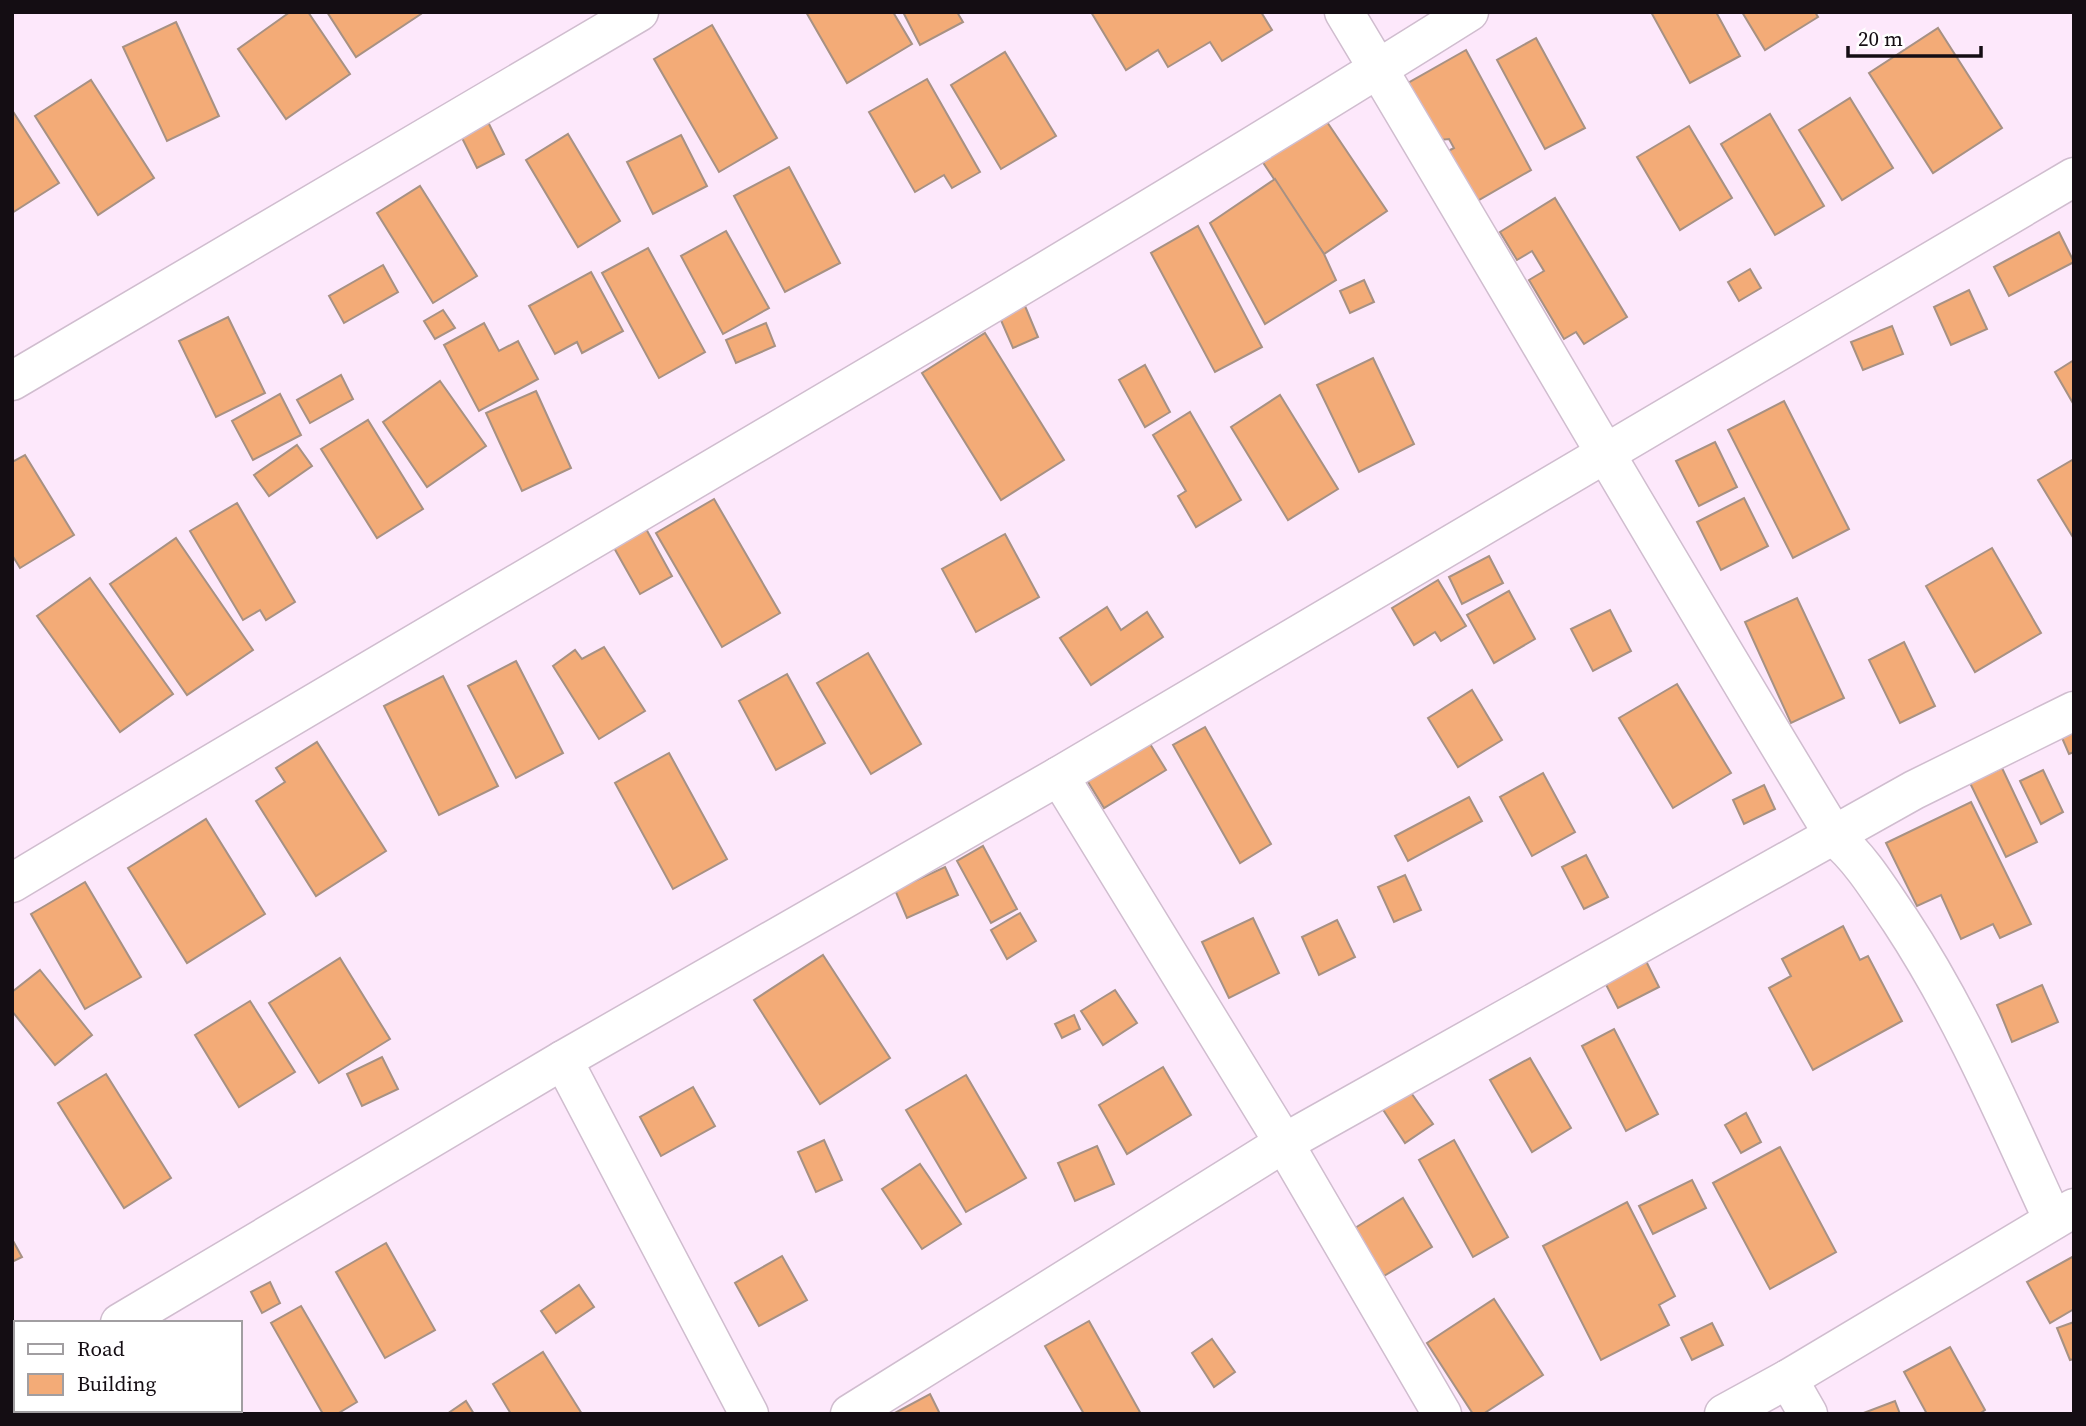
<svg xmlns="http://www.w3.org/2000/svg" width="2086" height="1426" font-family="'Source Serif 4',serif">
<rect width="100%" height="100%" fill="#fde8fb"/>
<g fill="#f3ab77" stroke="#a79183" stroke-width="2">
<path d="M290,12h18l42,62 -64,45 -48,-70z"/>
<path d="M327,12h93l1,2 -65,43z"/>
<path d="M806,12h87l19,32 -65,39z"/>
<path d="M903,12h54l6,10 -43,23z"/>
<path d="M1091,12h170l11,18 -50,31 -12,-19 -42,25 -10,-17 -32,20z"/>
<path d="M1651,12h65l24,44 -50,27z"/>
<path d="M1742,12h73l3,5 -53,33z"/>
<path d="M176,22l43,94 -52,25 -44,-94z"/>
<path d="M712,25l65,113 -58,34 -65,-113z"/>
<path d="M1938,28l64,100 -69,45 -64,-100z"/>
<path d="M1536,38l49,90 -40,21 -48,-89z"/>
<path d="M1466,50l65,120 -66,38 -28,-51 17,-9 -5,-9 -18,2 -30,-54z"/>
<path d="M1005,52l51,84 -55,33 -50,-84z"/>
<path d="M927,79l53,93 -28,16 -8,-13 -29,17 -46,-80z"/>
<path d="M91,80l63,98 -56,37 -63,-99z"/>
<path d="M1850,98l43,70 -51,32 -43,-70z"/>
<path d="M12,110l47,73 -47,30z"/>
<path d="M1770,114l54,92 -49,29 -54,-91z"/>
<path d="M485,116l19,38 -27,14 -19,-38z"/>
<path d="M1323,116l64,95 -63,43 -64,-96z"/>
<path d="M1689,126l43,72 -52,32 -43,-73z"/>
<path d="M568,134l52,87 -42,26 -52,-87z"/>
<path d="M681,135l26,51 -54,28 -26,-52z"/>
<path d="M789,167l51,96 -55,29 -51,-96z"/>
<path d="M1275,179l49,75 12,26 -71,44 -55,-101z"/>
<path d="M420,186l57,90 -44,27 -56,-90z"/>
<path d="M1555,198l72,119 -43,27 -8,-12 -12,7 -35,-59 15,-9 -12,-20 -15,9 -17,-28z"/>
<path d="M1198,226l64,121 -47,25 -64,-119z"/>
<path d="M726,231l43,77 -46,26 -42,-78z"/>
<path d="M2059,232l15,30 -65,34 -15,-29z"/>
<path d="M648,248l57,104 -46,26 -57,-105z"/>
<path d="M383,265l15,27 -54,31 -15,-27z"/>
<path d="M1750,269l11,19 -22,13 -11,-19z"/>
<path d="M591,272l32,59 -41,22 -5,-11 -22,12 -26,-48z"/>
<path d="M1364,280l10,22 -24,11 -10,-22z"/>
<path d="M1969,290l18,39 -36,16 -17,-38z"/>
<path d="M1025,306l13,31 -25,11 -13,-30z"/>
<path d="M443,310l12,18 -20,11 -11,-18z"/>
<path d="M228,317l37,76 -49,24 -37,-76z"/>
<path d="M484,323l15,28 19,-10 20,38 -59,32 -35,-66z"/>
<path d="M766,323l9,23 -39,17 -10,-23z"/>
<path d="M1892,326l11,28 -40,16 -12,-28z"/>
<path d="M985,333l79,127 -63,40 -79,-127z"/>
<path d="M1373,358l41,86 -55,28 -42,-87z"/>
<path d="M2074,360v45l-19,-33z"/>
<path d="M1145,365l25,47 -25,15 -26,-47z"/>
<path d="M341,375l12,24 -43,24 -13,-23z"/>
<path d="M440,381l46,65 -59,41 -44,-65z"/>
<path d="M536,391l35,77 -49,23 -36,-78z"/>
<path d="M280,394l21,41 -48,25 -21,-39z"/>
<path d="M1280,395l58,94 -50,31 -57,-93z"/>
<path d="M1784,401l65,128 -56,29 -65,-128z"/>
<path d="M1190,412l51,88 -45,27 -18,-31 8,-5 -33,-56z"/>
<path d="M368,420l55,89 -46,29 -56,-89z"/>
<path d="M1715,442l22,45 -38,19 -23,-45z"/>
<path d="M297,445l15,21 -43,30 -15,-21z"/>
<path d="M25,455l49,80 -54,33 -8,-13v-93z"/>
<path d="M2074,459v80l-36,-59z"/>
<path d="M1744,498l24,48 -47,24 -24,-48z"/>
<path d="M714,499l66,114 -58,34 -66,-114z"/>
<path d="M237,503l58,99 -29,18 -6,-10 -17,10 -53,-89z"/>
<path d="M645,527l27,49 -32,18 -27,-48z"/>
<path d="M1005,534l34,63 -63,35 -34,-63z"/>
<path d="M176,538l77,112 -66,45 -77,-111z"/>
<path d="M1992,548l49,85 -66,39 -49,-86z"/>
<path d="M1489,556l14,27 -41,21 -13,-27z"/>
<path d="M90,578l83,116 -53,38 -83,-116z"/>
<path d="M1438,580l28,46 -25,15 -6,-9 -21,13 -22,-37z"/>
<path d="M1509,591l26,48 -41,24 -27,-48z"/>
<path d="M1797,598l47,100 -53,25 -46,-101z"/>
<path d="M1107,607l14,23 26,-18 16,25 -72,48 -31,-47z"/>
<path d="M1610,610l21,41 -38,20 -22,-42z"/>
<path d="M1904,642l31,64 -35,17 -31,-63z"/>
<path d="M604,647l41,64 -46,28 -46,-73 22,-16 7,9z"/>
<path d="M868,653l53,91 -50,30 -54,-91z"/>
<path d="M516,661l47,92 -47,25 -48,-92z"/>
<path d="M787,674l38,69 -49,27 -37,-69z"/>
<path d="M443,676l55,110 -59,29 -55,-109z"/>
<path d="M1677,684l54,89 -58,35 -54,-90z"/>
<path d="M1472,690l30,50 -44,27 -30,-49z"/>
<path d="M2074,717v35l-5,2 -13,-30z"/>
<path d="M1205,727l66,117 -31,19 -67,-118z"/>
<path d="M1147,739l19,31 -62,38 -19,-31z"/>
<path d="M317,742l69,109 -70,45 -60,-95 29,-19 -9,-14z"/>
<path d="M669,753l58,106 -54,30 -58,-106z"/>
<path d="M2002,768l35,74 -31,15 -36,-74z"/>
<path d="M2043,770l20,42 -22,12 -21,-43z"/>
<path d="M1543,773l32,59 -43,24 -32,-59z"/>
<path d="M1764,785l11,24 -31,15 -11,-24z"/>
<path d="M1469,797l13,24 -74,40 -13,-25z"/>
<path d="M1971,802l60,122 -31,14 -7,-14 -32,15 -20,-44 -24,11 -31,-63z"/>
<path d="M206,819l59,95 -78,49 -59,-95z"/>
<path d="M983,846l34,63 -26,14 -34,-62z"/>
<path d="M1586,855l22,42 -24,12 -22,-42z"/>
<path d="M945,867l13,28 -51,23 -12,-28z"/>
<path d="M1405,875l16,35 -27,12 -16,-35z"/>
<path d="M85,882l56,95 -56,32 -54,-95z"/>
<path d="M1020,913l16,28 -29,18 -16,-29z"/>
<path d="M1253,918l26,55 -50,25 -27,-56z"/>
<path d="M1337,920l18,37 -36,18 -17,-38z"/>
<path d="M1843,926l17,34 8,-4 34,65 -89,49 -44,-82 22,-12 -9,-17z"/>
<path d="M1639,947l20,40 -41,21 -20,-39z"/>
<path d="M823,955l67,103 -70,46 -66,-104z"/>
<path d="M340,958l50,81 -71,44 -50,-80z"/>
<path d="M40,970l52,65 -37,30 -43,-54v-19z"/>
<path d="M2042,985l16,37 -46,20 -15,-37z"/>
<path d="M1115,990l22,33 -34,22 -22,-34z"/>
<path d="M250,1001l45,71 -56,35 -44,-72z"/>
<path d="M1074,1015l6,14 -18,9 -7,-14z"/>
<path d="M1614,1029l44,85 -32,17 -44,-85z"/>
<path d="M382,1057l16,32 -36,17 -15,-32z"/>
<path d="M1530,1058l41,70 -39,24 -42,-72z"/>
<path d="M1163,1067l28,48 -64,39 -28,-49z"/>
<path d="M106,1074l65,104 -47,30 -66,-105z"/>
<path d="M966,1075l60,103 -60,34 -60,-102z"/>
<path d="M693,1087l22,39 -54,30 -21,-39z"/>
<path d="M1407,1087l26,37 -28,19 -25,-38z"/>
<path d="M1746,1113l15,29 -20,11 -16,-28z"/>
<path d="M824,1140l18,40 -26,12 -18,-40z"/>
<path d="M1454,1140l54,97 -35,20 -54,-97z"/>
<path d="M1097,1146l17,38 -39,17 -17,-38z"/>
<path d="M1780,1147l56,105 -66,37 -57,-106z"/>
<path d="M920,1164l41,60 -39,25 -40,-60z"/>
<path d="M1692,1180l14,28 -53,26 -14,-28z"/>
<path d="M1403,1198l29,49 -48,29 -29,-48z"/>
<path d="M1627,1202l48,94 -16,9 10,20 -68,35 -58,-114z"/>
<path d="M12,1239l10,18 -10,5z"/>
<path d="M386,1243l49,87 -50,28 -49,-86z"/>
<path d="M782,1256l25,44 -48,26 -24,-43z"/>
<path d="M2074,1256v53l-24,14 -23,-41z"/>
<path d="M270,1282l10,21 -18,10 -11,-21z"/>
<path d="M579,1285l15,22 -38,26 -15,-22z"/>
<path d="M1494,1299l49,76 -60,39h-10l-46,-71z"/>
<path d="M301,1306l56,96 -20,12h-14l-52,-91z"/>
<path d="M1089,1321l52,93h-57l-39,-68z"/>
<path d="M2074,1322v37l-4,1 -13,-32z"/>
<path d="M1712,1323l11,22 -31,15 -11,-22z"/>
<path d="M1212,1339l23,33 -21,15 -22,-34z"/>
<path d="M1950,1347l35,63 -6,4h-52l-23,-42z"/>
<path d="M543,1352l39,62h-71l-18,-30z"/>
<path d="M930,1394l10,20h-47z"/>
<path d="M466,1401l8,13h-27z"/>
<path d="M1895,1401l5,13h-39z"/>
<path d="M56,1410h65l2,4h-72z"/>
</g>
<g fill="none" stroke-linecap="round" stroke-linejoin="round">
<defs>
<g id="minor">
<path d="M1344,12c165,275 324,552 491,825 27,23 45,54 65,83 62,94 106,198 153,300"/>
<path d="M12,381l627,-369"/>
<path d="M1059,776l225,367 158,271"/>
<path d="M12,883c485,-292 978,-570 1457,-871"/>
<path d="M563,1060l186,354"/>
<path d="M120,1323l443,-263 496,-284 1015,-599"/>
<path d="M1788,1379l20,35"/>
<path d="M12,1386l4,-2"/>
<path d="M850,1414l434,-271 630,-353 160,-79"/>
<path d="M1724,1414l64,-35 286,-171"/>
</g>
</defs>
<use href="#minor" stroke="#d0bdcf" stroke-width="41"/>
<use href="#minor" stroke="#fff" stroke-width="38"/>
</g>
<rect width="2086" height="1426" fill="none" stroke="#140d13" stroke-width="28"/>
<rect x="14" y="1321" width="228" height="91" fill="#ffffff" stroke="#a19ea1" stroke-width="2"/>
<rect x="28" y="1344" width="35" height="10" fill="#ffffff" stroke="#a19ea1" stroke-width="2"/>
<text x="77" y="1356" font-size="21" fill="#140d13">Road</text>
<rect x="28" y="1374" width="35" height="21" fill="#f3ab77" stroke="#a19ea1" stroke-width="2"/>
<text x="77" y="1391" font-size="21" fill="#140d13">Building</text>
<path d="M1848 46v10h133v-10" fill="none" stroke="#140d13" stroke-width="3.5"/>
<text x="1858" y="46" font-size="21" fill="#140d13" stroke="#ffffff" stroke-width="5" paint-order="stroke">20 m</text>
</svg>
